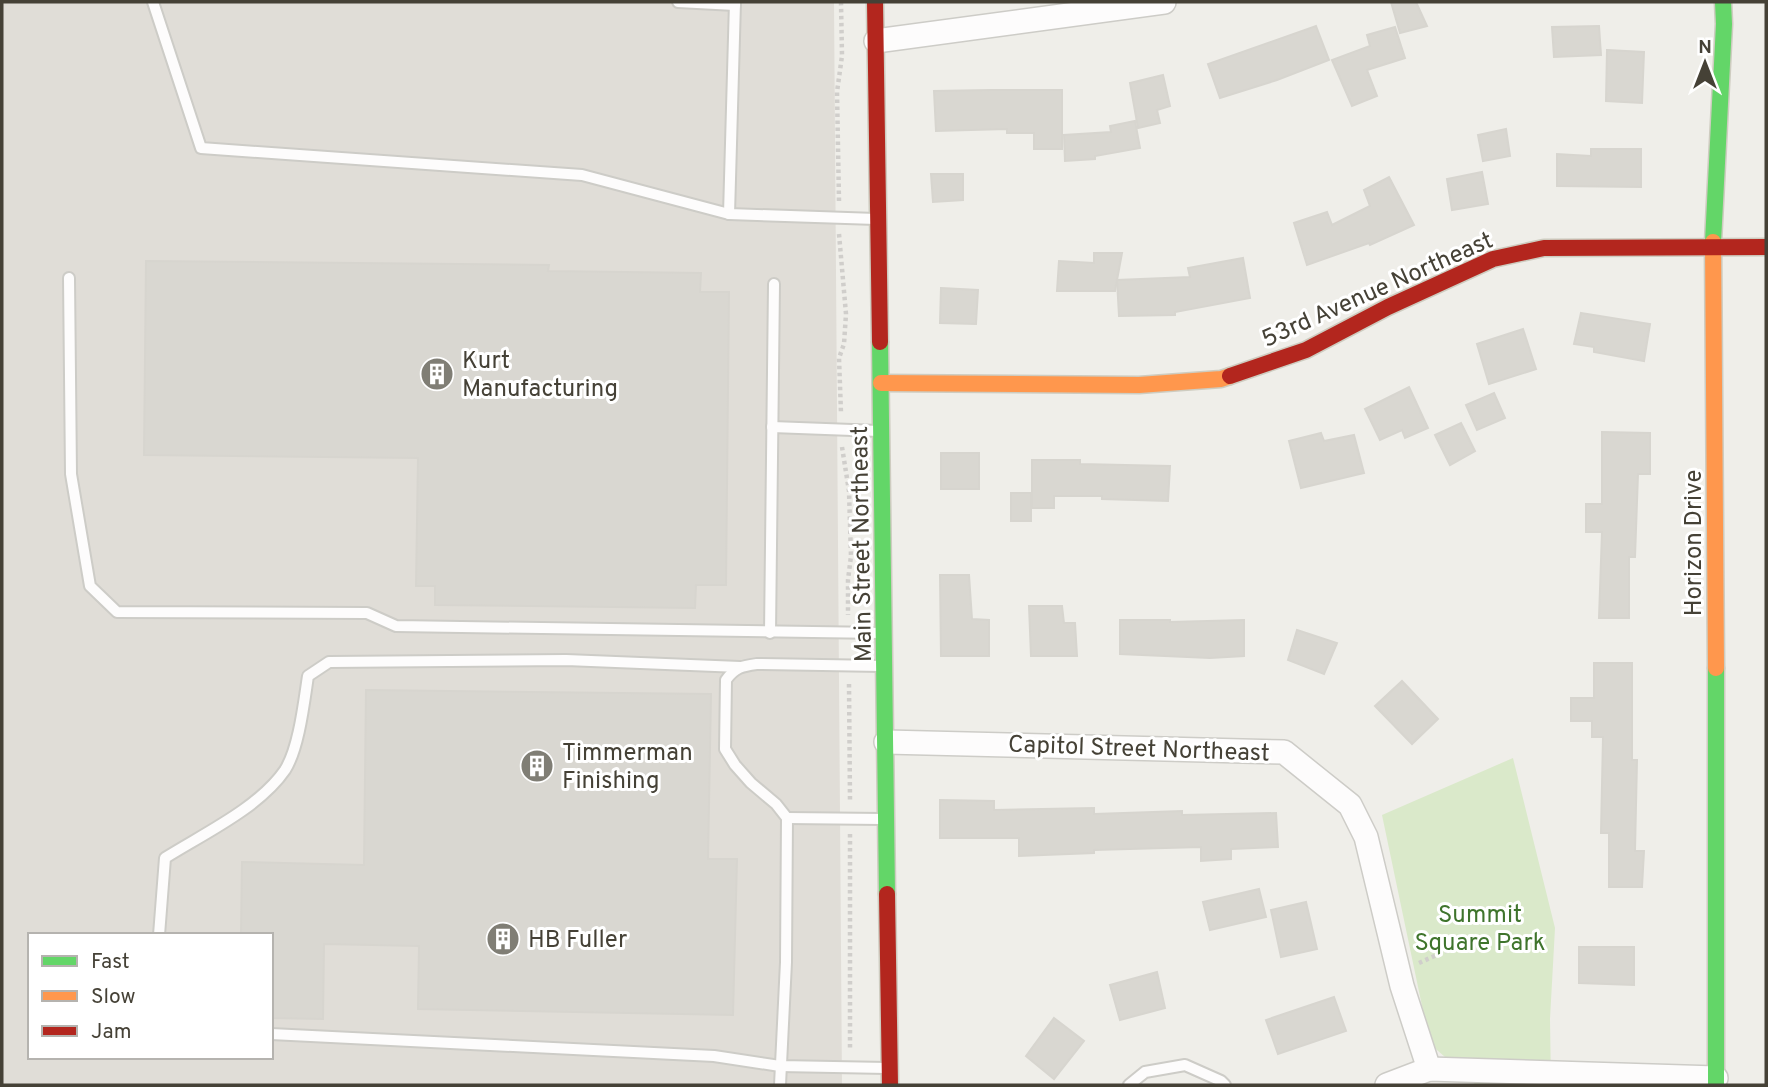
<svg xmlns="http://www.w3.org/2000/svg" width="1768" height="1087" font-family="Overpass,sans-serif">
<rect width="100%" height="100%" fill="#efeee9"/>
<path fill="#e0ddd7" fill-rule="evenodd" d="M2,2h832l8,1083h-840zM30,935h241v122h-241z"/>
<path fill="#dae9ca" d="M1513,758l42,170 -5,91 1,66h-77l1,-25 -23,3 -22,-19 -48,-229z"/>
<g fill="#d9d7d1" stroke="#d7d5cf" stroke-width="2">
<path d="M1391,2h25l11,24 -27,7z"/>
<path d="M1316,26l13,34 -52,20 -57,18 -12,-34z"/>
<path d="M1599,26l2,29 -47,2 -2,-30z"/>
<path d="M1395,27l10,31 -38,12 10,26 -25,10 -20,-46 38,-14 -3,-11z"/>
<path d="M1607,50l37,2 -2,51 -36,-2z"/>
<path d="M1163,75l7,31 -13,4 3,13 -22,5 -8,-45z"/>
<path d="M991,90h71v59h-28v-16h-27v-4l-71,2 -2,-40z"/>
<path d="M1135,121l5,27 -45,8v3l-30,2 -1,-26 47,-3 -1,-6z"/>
<path d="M1506,129l4,27 -27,5 -5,-26z"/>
<path d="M1591,149h50v38l-84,-1v-32l34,2z"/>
<path d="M1482,172l6,32 -36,6 -5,-31z"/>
<path d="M931,174h32v26l-30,2z"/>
<path d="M1389,177l25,48 -44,20 -1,-2 -62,22 -13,-42 33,-11 5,13 38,-19 -6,-16z"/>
<path d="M1094,253h28l-7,38h-58l2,-30 35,2z"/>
<path d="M1243,258l7,40 -75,14v3l-56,1 -2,-36 73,-3 -2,-9z"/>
<path d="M146,261l403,4 -1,6 153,2 -1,19h29l-3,293h-30l-1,23 -260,-3v-19h-19l2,-128 -274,-3z"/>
<path d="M941,288l37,2 -2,34 -36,-1z"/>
<path d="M1581,313l69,11 -6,37 -50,-9v-5l-20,-3z"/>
<path d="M1523,329l13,40 -47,15 -12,-40z"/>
<path d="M1409,387l19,41 -23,10 -3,-8 -22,10 -15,-31z"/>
<path d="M1494,393l11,25 -28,12 -11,-25z"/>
<path d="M1461,423l14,28 -25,14 -15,-30z"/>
<path d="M1602,432l48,1v41h-12l-3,83h-6v61h-30l3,-86h-16v-28h16z"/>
<path d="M1321,433l3,8 30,-6 10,38 -63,15 -12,-47z"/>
<rect x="941" y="453" width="38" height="36"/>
<path d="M1032,460h48v4l90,2 -2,35 -66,-2v-3h-48v12h-22z"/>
<rect x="1011" y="493" width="20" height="28"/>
<path d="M940,575h29l3,44 17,1v36h-48z"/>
<path d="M1029,606h33l2,17h11l2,33h-46z"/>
<path d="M1120,620h50v2l74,-2v36l-34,2 -90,-4z"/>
<path d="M1297,630l40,13 -13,31 -36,-14z"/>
<path d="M1594,663h38v97h5l-2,91h9l-2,36h-33v-54h-8l2,-96h-11v-16h-21v-23h23z"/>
<path d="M1402,681l36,38 -26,25 -37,-38z"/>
<path d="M366,690l345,4 -3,165h29l-4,156 -315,-6 1,-63 -95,-2 -1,75 -52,-1v-83h-30l1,-73 122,3z"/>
<path d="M940,800l54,1v9l100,-2v6l88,-3v4l94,-2 2,34 -47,2v10l-30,2v-14l-107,3v3l-75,3v-18h-79z"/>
<path d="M1259,889l7,28 -56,13 -7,-28z"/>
<path d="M1306,902l11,47 -36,8 -10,-47z"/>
<path d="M1579,947h55v38l-55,-2z"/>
<path d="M1157,972l8,36 -45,12 -10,-35z"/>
<path d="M1334,997l12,34 -68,23 -12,-34z"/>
<path d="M1054,1018l30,23 -30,38 -28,-23z"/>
</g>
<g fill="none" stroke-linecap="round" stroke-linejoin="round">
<defs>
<g id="lane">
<path d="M153,2l48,146 381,27 147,39 147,5"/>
<path d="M678,2l57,3"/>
<path d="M729,214l6,-212"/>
<path d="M69,278l2,196 19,112 27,26 250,1 29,13 485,7"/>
<path d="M772,427l107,4"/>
<path d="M770,633l4,-349"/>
<path d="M787,818l95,1"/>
<path d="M159,935l6,-77c38,-24 94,-50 120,-88 14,-22 19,-68 23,-94l21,-14 237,-2 174,7"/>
<path d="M271,1034l443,22 66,10 107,2"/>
<path d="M780,1085l6,-123 1,-144 -11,-14 -25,-21 -16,-18 -10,-16 1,-69c9,-13 17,-14 31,-16l125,2"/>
<path d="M1129,1085l16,-13 40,-7 36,16 4,4"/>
</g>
<g id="street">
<path d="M876,41l288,-39"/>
<path d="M886,742l398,10 66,53 16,32 36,149 27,83"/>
<path d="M1387,1085l42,-16 287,9"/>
</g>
<g id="fast">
<path d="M1713,242l11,-218 -1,-22"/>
<path d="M880,342l7,552"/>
<path d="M1716,668v417"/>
</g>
<g id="slow">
<path d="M1713,242l3,426"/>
<path d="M881,383l258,2 82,-6 9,-3"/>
</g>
<g id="jam">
<path d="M875,2l5,340"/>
<path d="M1230,376l76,-26 82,-43 105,-48 51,-11 222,-1"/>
<path d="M887,894l3,191"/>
</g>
</defs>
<use href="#lane" stroke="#cdccc7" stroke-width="14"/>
<use href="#street" stroke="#cdccc7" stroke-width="26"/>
<use href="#fast" stroke="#ceccc0" stroke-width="19"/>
<use href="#slow" stroke="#ceccc0" stroke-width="19"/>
<use href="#jam" stroke="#ceccc0" stroke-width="19"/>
<g stroke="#d0cecb" stroke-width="4.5" stroke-dasharray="3.5 3.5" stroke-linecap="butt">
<path d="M839,201l-2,-109 5,-36 -1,-54"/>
<path d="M839,234l7,80 -2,30 -5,14 2,55"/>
<path d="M842,447l7,44 2,65 -3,24v35"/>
<path d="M849,684l1,117"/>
<path d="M850,834v215"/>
<path d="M1419,963l57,-26 1,2"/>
</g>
<use href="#lane" stroke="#fdfcfc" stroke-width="10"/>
<use href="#street" stroke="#fdfcfc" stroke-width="23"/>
<use href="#fast" stroke="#63d668" stroke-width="16"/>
<use href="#slow" stroke="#ff974d" stroke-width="16"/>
<use href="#jam" stroke="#b3261e" stroke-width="16"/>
</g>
<defs>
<symbol id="building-disc" viewBox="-11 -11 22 22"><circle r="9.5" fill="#807e75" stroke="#fff"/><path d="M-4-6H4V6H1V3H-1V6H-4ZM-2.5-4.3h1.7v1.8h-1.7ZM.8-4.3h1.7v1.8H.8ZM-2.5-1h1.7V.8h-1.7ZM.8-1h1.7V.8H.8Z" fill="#fff"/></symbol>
</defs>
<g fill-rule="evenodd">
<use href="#building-disc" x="418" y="355" width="38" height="38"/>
<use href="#building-disc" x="518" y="747" width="38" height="38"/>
<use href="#building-disc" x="484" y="920" width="38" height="38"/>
</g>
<g text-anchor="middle" stroke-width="6" stroke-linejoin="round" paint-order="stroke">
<g font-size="24" fill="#454136" stroke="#fff">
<text transform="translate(1377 289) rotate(-24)" y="8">53rd Avenue Northeast</text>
<text transform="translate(1693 543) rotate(-90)" y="8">Horizon Drive</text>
<text transform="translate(861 544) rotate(-91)" y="8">Main Street Northeast</text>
<text transform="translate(1139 748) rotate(2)" y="8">Capitol Street Northeast</text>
</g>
<g font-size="24" fill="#454136" stroke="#fff" text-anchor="start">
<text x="462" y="368">Kurt<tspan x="462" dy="28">Manufacturing</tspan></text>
<text x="562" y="760">Timmerman<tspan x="562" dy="28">Finishing</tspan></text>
<text x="528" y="947">HB Fuller</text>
</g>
<g font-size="24" fill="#3f742c" stroke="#fff">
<text x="1480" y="922">Summit<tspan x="1480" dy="28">Square Park</tspan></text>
</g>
</g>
<rect width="1768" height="1087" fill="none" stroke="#454136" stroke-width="7"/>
<rect x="28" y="933" width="245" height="126" fill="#ffffff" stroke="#b5b3af" stroke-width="2"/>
<rect x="42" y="956" width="35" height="10" fill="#63d668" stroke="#b5b3af" stroke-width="2"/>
<text x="91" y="968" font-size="21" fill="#454136">Fast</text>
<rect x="42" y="991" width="35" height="10" fill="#ff974d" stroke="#b5b3af" stroke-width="2"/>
<text x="91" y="1003" font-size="21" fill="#454136">Slow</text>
<rect x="42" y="1026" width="35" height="10" fill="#b3261e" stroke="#b5b3af" stroke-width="2"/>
<text x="91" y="1038" font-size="21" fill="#454136">Jam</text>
<g transform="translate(1705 63)" stroke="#ffffff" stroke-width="5" paint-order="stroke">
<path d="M0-5L12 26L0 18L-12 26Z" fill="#454136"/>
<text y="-10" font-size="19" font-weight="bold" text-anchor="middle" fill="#454136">N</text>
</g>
</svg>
